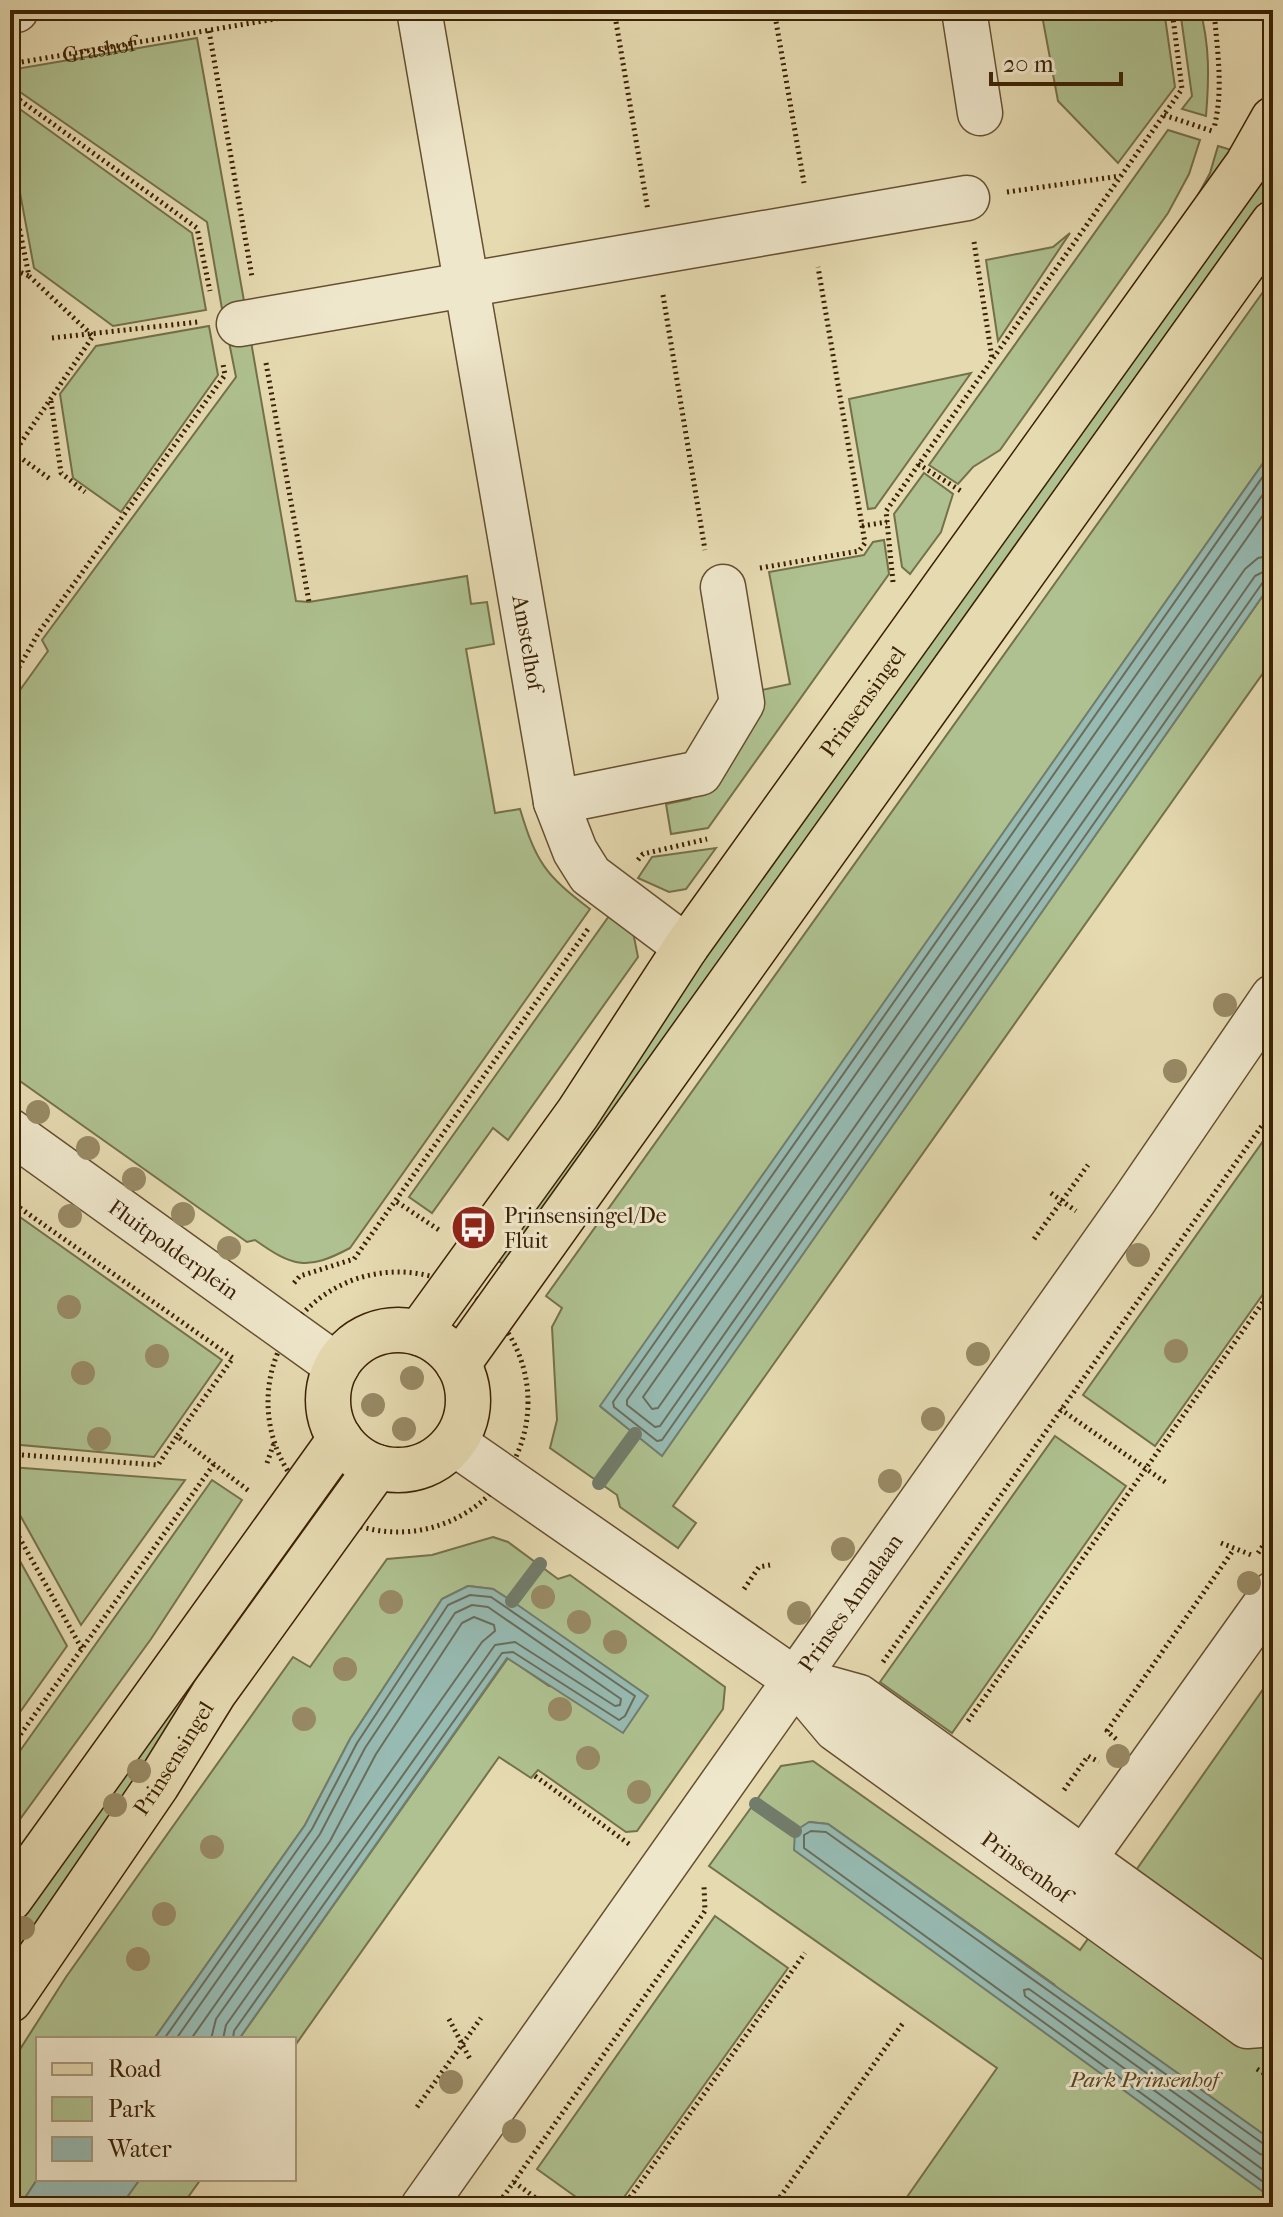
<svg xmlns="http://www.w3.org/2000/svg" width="1283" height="2217" font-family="'IM FELL French Canon',serif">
<rect width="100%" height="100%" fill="#e6dab1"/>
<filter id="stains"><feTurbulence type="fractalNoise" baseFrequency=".0025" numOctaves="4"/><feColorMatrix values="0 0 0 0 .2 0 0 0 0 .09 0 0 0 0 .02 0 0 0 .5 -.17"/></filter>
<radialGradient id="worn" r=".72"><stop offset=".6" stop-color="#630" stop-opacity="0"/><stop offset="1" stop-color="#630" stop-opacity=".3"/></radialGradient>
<g fill="#afc190" stroke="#75714a" stroke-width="2" fill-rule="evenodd">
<path d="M1041,10h123l11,77 -57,76 -60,-62z"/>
<path d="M1180,10h20c10,35 9,70 6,106l-24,-7 10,-13z"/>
<path d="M197,38l49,274 -24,-3 -15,-87 -197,-137v-15z"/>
<path d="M10,102l182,131 14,77 -93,16 -79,-58 -24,-129z"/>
<path d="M1168,130l32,10 -11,34 -21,39 -168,237 -27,17 -15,17 -29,-19z"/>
<path d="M1218,146l20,6 -59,78 31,-57z"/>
<path d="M1273,162v38l-764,1068 -19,-13z"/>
<path d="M1070,233l-72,108 -12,-81 67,-13z"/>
<path d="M1273,278v171l-672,958 61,48 611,-874v78l-600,847 23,17 -18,25 -58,-41 -3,-12 -67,-47 7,-28 -5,-93 10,-19 -16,-12z"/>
<path d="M209,326l9,49 -97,137 -48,-34 -13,-84 36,-48z"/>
<path d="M249,330l47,271 13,1 158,-26 4,28 16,-2 7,42 -28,5 29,164 25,-4c16,53 25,66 70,100l-240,339c-43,23 -57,19 -95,-8l-8,2 -237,-168v-370l38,-53 -6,-11 194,-263 -8,-40z"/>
<path d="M971,373l-96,135 -7,1 -19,-110z"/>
<path d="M924,473l29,21 -12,38 -31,42 -8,-7 -8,-53z"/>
<path d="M884,540l5,34 -181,254 -37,6 -5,-30 24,-5 66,-91 1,-17 33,-7 -21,-112 95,-17 9,-13z"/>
<path d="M716,848l-30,41 -17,3 -31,-14 14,-21z"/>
<path d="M614,909l18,18 6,30 -130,183 -15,-12 -61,85 -23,-16z"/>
<path d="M1273,1127v153l-118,166 -72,-51z"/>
<path d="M10,1210l212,150 -68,97 -144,-13z"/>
<path d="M1055,1436l71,50 -174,247 -72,-51z"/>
<path d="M10,1467l175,13 -104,145 -71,-128z"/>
<path d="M212,1480l30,20 -91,139 -141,194v-68z"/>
<path d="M292,1535l15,11 -297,432v-59z"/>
<path d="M493,1537l15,5 50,37 12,-4 155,112 -2,22 -86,122 -11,1 -88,-62 -7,8 -32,-21 -205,290v-8h-55l269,-381 41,28 99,10 -155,-107 -25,-3 -26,13 -92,140 -45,86 -151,214h-116v139l-19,29h-9v-142l56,-88 227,-320 17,10 77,-108 45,-4z"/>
<path d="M10,1543l57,103 -57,80z"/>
<path d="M1273,1675v532h-373l97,-139 -288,-202 72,-100 32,-5 267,189zM809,1822l19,2 227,161z"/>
<path d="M715,1916l73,52 -171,239h-27l-53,-38z"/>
<path d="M140,2179h61l-20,28h-61z"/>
</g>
<g fill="#97bab2" stroke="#727d6c" stroke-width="2">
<path d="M1273,449v132l-611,875 -62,-50z"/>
<path d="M468,1586l25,3 19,12 136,95 -25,37 -116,-75 -268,381h-85l151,-214 45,-86 92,-140z"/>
<path d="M809,1822l19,2 445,317v58l-479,-349 1,-19z"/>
<path d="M38,2178v1h102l-20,28h-101z"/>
</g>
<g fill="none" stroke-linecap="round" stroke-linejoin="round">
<g stroke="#696e5b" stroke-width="2">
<path d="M1273,462l-660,940 1,5 43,34 5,-1 601,-858 10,-5"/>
<path d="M1273,480l-646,920v5l28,22 5,-1 595,-850 18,-9"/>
<path d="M1273,501l-630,896 9,12 6,-1 587,-839 13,-11 15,-3"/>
<path d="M164,2039l148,-210 45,-86 91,-138 22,-10 21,2 144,99 -10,20 -6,4 -106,-68 -11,1 -268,378 -1,8"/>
<path d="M176,2039l144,-205 45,-86 90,-135 17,-8 16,2 133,92 -1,6 -5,1 -100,-64 -20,3 -269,380 -3,14"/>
<path d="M191,2039l139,-198 46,-87 86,-131 12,-6 20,8 1,6 -13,11 -266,377 -5,20"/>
<path d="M1273,2147l-8,-2 -439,-313 -15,-1 -7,4v13l469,341"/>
<path d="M1273,2157l-13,-3 -231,-165 -5,1 1,6 248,181"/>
</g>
<g stroke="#727d6c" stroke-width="14">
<path d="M599,1483l36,-49"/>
<path d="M512,1601l28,-37"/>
<path d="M756,1804l39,27"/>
</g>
<defs>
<g id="minor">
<path id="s2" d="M419,10l137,792 19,49 15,24 96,72"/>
<path d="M964,10l16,103"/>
<path d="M10,11l6,-1"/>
<path d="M239,324l728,-126"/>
<path d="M556,802l144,-29 42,-70 -19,-116"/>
<path id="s3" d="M10,1131l327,235"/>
<path id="s4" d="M454,1443l340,236 42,50 411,297 26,-2"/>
<path d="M794,1679l65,18 414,298"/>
<path d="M1068,1881l205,-287"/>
<path id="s5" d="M423,2207l712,-1008 138,-202"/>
</g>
<g id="major">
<circle cx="398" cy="1400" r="70"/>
<path id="s6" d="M419,1333l159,-220 108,-166 561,-782 26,-46"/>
<path d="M458,1364l815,-1141"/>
<path d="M10,1899l330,-460"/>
<path id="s7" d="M10,2000l147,-215 57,-92 163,-226"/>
</g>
</defs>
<use href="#minor" stroke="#664f2f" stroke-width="47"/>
<use href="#major" stroke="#3b2104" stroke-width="47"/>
<g stroke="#3b2104" stroke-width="5" stroke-dasharray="2 4" stroke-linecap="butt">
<path d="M614,10l34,201"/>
<path d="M774,10l30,173"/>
<path d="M1214,10c3,39 10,79 0,118"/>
<path d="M209,31l43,246"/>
<path id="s1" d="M10,64l318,-54"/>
<path d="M10,93l187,135 13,63"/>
<path d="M1164,115l51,17"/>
<path d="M10,182l19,94 64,60 -79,117 36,26"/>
<path d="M1007,192l113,-16"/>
<path d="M974,242l18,116"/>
<path d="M10,268l19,8"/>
<path d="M663,295l42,255"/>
<path d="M52,338l146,-16"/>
<path d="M266,363l43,239"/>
<path d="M51,401l10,72 24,19"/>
<path d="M918,464l43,27"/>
<path d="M862,526l25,-4"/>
<path d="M760,568l99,-17 6,-8 -47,-276"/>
<path d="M893,582l-7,-71 296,-422 -10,-79"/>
<path d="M10,683l29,-51 186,-257 -2,-11"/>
<path d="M638,860l5,-6 64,-15"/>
<path d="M1051,1193l25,18"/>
<path d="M10,1201l223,157 -56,78 72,55"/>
<path d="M397,1202l42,28"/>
<path d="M1034,1239l54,-74"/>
<circle cx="398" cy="1402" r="130"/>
<path d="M294,1283l6,-7 54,-17 234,-330"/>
<path d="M1060,1409l108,75"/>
<path d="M10,1454l148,11 19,-29"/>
<path d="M267,1463l7,-20"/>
<path d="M10,1521l72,128"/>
<path d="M1221,1543l33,13"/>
<path d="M1258,1553l15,-22"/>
<path d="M744,1589l15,-22 11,-2"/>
<path d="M883,1662l390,-552"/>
<path d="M968,1721l305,-433"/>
<path d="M1116,1739l-9,-8 127,-182"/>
<path d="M10,1749l204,-285"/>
<path d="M535,1776l94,68"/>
<path d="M1064,1790l24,-34 11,6"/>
<path d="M449,2019l22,42"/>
<path d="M1257,2069l16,10"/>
<path d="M417,2107l64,-89"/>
<path d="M514,2182l34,25"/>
<path d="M496,2207l209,-296 -1,-25"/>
<path d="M623,2207l182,-254"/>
<path d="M773,2207l130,-184"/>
<path d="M1266,2207l7,-10"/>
</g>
<use href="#minor" stroke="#efe7cc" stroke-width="44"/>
<use href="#major" stroke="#e6dab1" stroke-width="44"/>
</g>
<g fill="#988a65">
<circle cx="1225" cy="1005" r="12"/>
<circle cx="1175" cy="1071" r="12"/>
<circle cx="38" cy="1112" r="12"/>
<circle cx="88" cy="1148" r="12"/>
<circle cx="134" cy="1179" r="12"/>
<circle cx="183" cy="1214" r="12"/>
<circle cx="70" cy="1216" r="12"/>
<circle cx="229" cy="1248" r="12"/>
<circle cx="1138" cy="1255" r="12"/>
<circle cx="69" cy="1307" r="12"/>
<circle cx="1176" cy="1351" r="12"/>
<circle cx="978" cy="1354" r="12"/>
<circle cx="157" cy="1356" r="12"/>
<circle cx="83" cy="1373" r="12"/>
<circle cx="412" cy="1378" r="12"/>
<circle cx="373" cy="1405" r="12"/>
<circle cx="933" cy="1419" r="12"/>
<circle cx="404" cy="1429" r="12"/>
<circle cx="99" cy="1439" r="12"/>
<circle cx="890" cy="1481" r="12"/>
<circle cx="843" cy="1549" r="12"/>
<circle cx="1249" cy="1583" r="12"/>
<circle cx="543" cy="1597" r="12"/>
<circle cx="391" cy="1602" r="12"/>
<circle cx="799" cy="1613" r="12"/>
<circle cx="579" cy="1622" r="12"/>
<circle cx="615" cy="1642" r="12"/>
<circle cx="345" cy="1669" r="12"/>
<circle cx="560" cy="1709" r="12"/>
<circle cx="304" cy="1719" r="12"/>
<circle cx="1118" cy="1756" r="12"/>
<circle cx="588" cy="1758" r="12"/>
<circle cx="139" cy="1771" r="12"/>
<circle cx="639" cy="1792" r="12"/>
<circle cx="115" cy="1805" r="12"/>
<circle cx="212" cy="1847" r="12"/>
<circle cx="164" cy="1914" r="12"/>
<circle cx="23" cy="1928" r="12"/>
<circle cx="138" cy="1959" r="12"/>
<circle cx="451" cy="2082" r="12"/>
<circle cx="514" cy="2131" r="12"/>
</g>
<defs>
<symbol id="bus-disc" viewBox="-11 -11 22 22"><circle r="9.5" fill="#8f2418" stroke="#efe7cc"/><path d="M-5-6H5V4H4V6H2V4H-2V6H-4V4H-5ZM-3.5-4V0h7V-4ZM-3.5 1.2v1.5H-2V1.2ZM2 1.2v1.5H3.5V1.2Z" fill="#fff"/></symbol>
</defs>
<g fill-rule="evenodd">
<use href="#bus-disc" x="448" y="1202" width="51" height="51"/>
</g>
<g text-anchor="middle" stroke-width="6" stroke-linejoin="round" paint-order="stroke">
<g font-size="22" fill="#3b2104" stroke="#efe7cc">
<text dy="8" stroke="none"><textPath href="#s1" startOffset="90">Grashof</textPath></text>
<text dy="8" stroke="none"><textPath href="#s2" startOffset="642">Amstelhof</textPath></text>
<text dy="8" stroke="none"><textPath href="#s6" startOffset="772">Prinsensingel</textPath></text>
<text dy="8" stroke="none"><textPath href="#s3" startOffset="202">Fluitpolderplein</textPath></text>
<text dy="8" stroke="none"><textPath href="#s5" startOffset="740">Prinses Annalaan</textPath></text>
<text dy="8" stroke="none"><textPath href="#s7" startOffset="292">Prinsensingel</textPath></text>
<text dy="8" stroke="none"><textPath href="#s4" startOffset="714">Prinsenhof</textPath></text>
</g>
<g font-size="22" fill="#3b2104" stroke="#efe7cc" text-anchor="start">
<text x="504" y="1223">Prinsensingel/De<tspan x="504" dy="25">Fluit</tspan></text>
</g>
<g font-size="22" font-style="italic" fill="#584927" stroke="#efe7cc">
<text x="1144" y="2087">Park Prinsenhof</text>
</g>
</g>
<rect width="1283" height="2217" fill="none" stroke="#e6dab1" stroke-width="40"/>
<rect x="12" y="12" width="1259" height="2193" fill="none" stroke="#3b2104" stroke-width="4"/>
<rect x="20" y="20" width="1243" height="2177" fill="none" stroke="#3b2104" stroke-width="2"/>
<rect x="36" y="2037" width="260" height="144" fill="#efe7cc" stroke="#a7987c" stroke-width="2"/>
<rect x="52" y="2063" width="40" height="12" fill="#e6dab1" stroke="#a7987c" stroke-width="2"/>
<text x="108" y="2077" font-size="24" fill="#3b2104">Road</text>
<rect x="52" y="2097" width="40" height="24" fill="#afc190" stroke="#a7987c" stroke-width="2"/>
<text x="108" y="2117" font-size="24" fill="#3b2104">Park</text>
<rect x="52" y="2137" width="40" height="24" fill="#97bab2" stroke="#a7987c" stroke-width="2"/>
<text x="108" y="2157" font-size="24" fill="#3b2104">Water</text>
<path d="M991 72v12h130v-12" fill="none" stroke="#3b2104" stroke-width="4"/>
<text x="1003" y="72" font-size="24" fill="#3b2104" stroke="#efe7cc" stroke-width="6" paint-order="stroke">20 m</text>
<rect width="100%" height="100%" filter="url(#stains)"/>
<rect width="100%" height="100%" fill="url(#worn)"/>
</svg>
